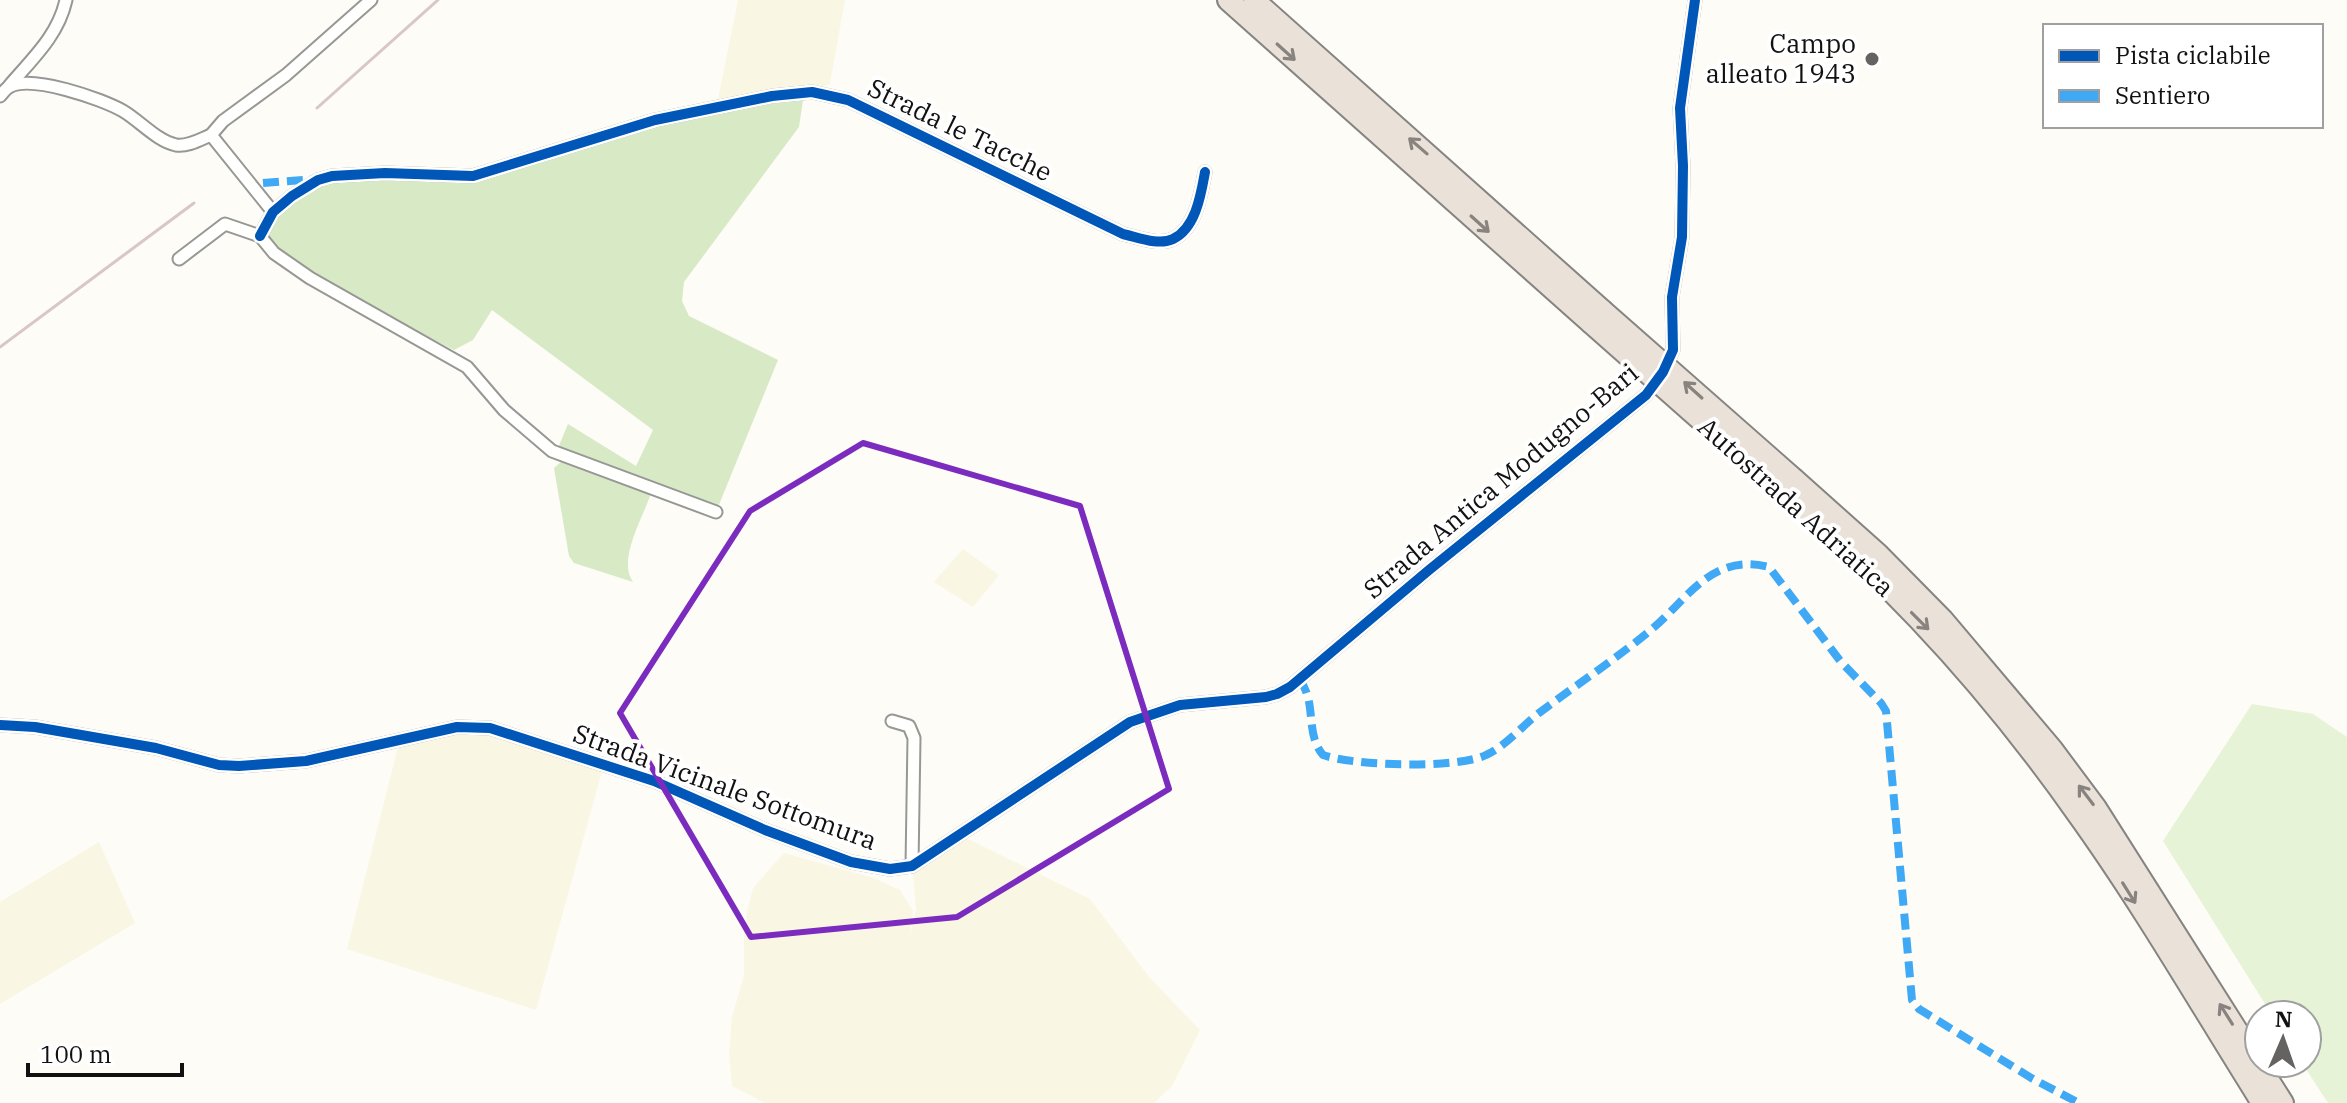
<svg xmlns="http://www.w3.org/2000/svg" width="2347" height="1103" font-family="'IBM Plex Serif',serif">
<rect width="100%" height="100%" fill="#fdfcf7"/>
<g fill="#f9f7e4">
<path d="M738,0h107l-15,84 -18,8 -95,12z"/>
<path d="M963,549l36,26 -26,32 -39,-25z"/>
<path d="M475,726l129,38 -68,246 -189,-61 53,-210z"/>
<path d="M958,834l132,65 60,79 50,52 -28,56 -18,17h-389l-33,-17 -3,-33 3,-37 12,-40v-46l4,-22 5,-20 31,-35 90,25 26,12 13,21 -4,30 7,-32 -4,-43z"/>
<path d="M99,842l36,81 -135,81v-102z"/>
</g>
<path fill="#e7f3d7" d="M2252,704l61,10 34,23v366h-19l-26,-40h5v-48h-35l-109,-174z"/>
<g fill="#d8eac5">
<path d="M794,100h9l-4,27 -115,155 -2,19 7,15 89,44 -62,152 -158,-64 10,-24 68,42 17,-36 -161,-120 -19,30 -19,10 -120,-61 -64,-46 -4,-20 52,-43 155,-4 182,-56z"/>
<path d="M562,461l89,32c-8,25 -34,67 -18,89l-59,-19 -5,-7 -15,-88z"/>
</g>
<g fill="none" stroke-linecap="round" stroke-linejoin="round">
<defs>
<g id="street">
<path d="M9,86c23,-27 49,-50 57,-86"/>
<path d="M0,96c3,-3 5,-7 9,-9 22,-13 93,12 114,24 17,10 34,30 53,34 12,2 25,-6 35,-10"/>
<path d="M273,212l-62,-77 12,-14 63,-46 85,-75"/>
<path d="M260,236l13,-24 19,-16 26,-16 14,-4 53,-3 88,3 182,-56 117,-24 40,-4 36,8 275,134c14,3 36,12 50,5 23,-11 28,-45 32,-67"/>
<path d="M179,259l46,-35 35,12 14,17 36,25 157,89 37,43 48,41 164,61"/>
<path d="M892,721l17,5 5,12 -2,128"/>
<path d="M0,725l35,2 121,21 63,17 20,1 67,-5 151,-34 33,1 164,53 111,49 86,32 39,7 22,-3 218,-144 50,-17 86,-8 11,-3 13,-7 139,-117 217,-175 17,-23 10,-22 -1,-53 10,-60 1,-71 -3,-58 15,-108"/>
</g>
<g id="highway">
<path d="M1228,0l363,323"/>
<path d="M1254,0l348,310"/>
<path d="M1794,479l84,75 65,66 109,129 44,59 187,295"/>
<path d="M1781,491c112,92 211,202 295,321 67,93 125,194 186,291"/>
</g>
</defs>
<use href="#street" stroke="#979795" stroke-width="15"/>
<use href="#highway" stroke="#858482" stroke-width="24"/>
<use href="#street" stroke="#fffffe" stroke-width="11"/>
<use href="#highway" stroke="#eae1d8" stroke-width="20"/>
<g stroke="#d9c6c7" stroke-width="3">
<path d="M317,108l121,-108"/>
<path d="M0,347l194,-144"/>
</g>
<defs>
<g id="highway-bridge">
<path d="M1602,310l192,169"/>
<path d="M1591,323l190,168"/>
</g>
</defs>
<use href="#highway-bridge" stroke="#858482" stroke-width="24" stroke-linecap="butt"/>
<use href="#highway-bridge" stroke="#eae1d8" stroke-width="20"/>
<g stroke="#3fa9f5" stroke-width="8" stroke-dasharray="16 8" stroke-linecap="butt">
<path d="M263,183l52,-4"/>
<path d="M1299,679c19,24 5,53 24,76 31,11 134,14 163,0 20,-9 36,-29 53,-42 37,-28 77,-54 113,-84 35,-29 60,-77 117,-62l72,95 40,41 5,8 26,289 7,9 114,70 46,24"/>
</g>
<defs>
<g id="cycleway">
<path d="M260,236l13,-24 19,-16 26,-16 14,-4 53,-3 88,3 182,-56 117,-24 40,-4 36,8 275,134c14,3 36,12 50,5 23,-11 28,-45 32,-67"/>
<path d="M0,725l35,2 121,21 63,17 20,1 67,-5 151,-34 33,1 164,53 111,49 86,32 39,7 22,-3 218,-144 50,-17 86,-8 11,-3 13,-7 139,-117 217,-175 17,-23 10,-22 -1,-53 10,-60 1,-71 -3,-58 15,-108"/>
</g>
</defs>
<use href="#cycleway" stroke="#fff" stroke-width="15"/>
<use href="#cycleway" stroke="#0057b8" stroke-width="10"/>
</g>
<defs><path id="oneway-shaft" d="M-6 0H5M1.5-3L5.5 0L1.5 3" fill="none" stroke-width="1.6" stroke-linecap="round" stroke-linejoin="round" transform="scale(2)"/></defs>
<g stroke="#88837e">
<use href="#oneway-shaft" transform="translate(1286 52) rotate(42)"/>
<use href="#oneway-shaft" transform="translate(1418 146) rotate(-139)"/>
<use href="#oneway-shaft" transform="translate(1480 224) rotate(42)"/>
<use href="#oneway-shaft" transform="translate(1693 390) rotate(-138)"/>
<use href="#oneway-shaft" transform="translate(1920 621) rotate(45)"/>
<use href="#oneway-shaft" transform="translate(2086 795) rotate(-127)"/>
<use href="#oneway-shaft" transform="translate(2129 893) rotate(58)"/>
<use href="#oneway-shaft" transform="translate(2226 1014) rotate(-122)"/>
</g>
<path fill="none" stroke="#7b2cbf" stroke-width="6" stroke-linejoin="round" d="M863,443l217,63 89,283 -212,128 -206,20 -131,-224 130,-202z"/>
<circle fill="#646362" stroke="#fff" stroke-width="3" cx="1872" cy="59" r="8"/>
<g text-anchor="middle" stroke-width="8" stroke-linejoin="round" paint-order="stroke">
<g font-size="26" fill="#111" stroke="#fff" text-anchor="end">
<text x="1856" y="53">Campo<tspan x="1856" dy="30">alleato 1943</tspan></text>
</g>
<g font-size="26" fill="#111" stroke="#fff">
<text transform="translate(960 130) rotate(26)" y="9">Strada le Tacche</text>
<text transform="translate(1501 481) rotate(-40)" y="9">Strada Antica Modugno-Bari</text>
<text transform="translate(1796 507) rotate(42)" y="9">Autostrada Adriatica</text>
<text transform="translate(725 787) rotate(20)" y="9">Strada Vicinale Sottomura</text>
</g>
</g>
<rect x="2043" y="24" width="280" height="104" fill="#ffffff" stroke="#a0a0a0" stroke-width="2"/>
<rect x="2059" y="50" width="40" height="12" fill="#0057b8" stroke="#a0a0a0" stroke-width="2"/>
<text x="2115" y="64" font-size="24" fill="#111111">Pista ciclabile</text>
<rect x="2059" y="90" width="40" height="12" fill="#3fa9f5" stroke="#a0a0a0" stroke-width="2"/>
<text x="2115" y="104" font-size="24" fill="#111111">Sentiero</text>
<g transform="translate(2283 1039) rotate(2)"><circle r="38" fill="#ffffff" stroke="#a0a0a0" stroke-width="2"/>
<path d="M0-6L14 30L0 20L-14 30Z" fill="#646362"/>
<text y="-12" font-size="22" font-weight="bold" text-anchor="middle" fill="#111111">N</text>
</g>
<path d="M28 1063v12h154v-12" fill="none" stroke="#111111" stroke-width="4"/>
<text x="40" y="1063" font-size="24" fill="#111111" stroke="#ffffff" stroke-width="6" paint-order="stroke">100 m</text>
</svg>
